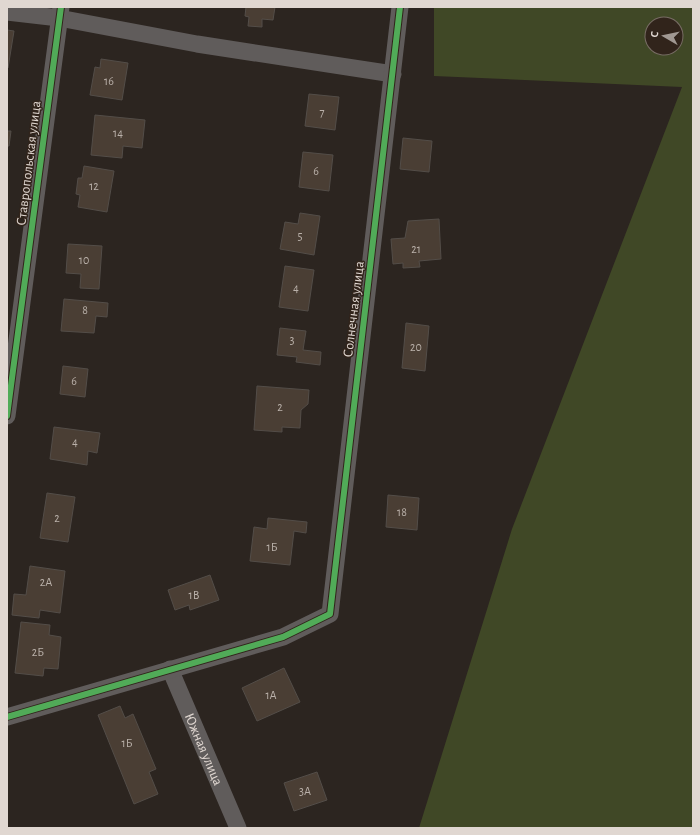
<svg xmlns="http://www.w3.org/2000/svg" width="700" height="835" font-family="'Alegreya Sans',sans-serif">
<rect width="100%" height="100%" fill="#2c2520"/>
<path fill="#404826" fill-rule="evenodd" d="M434,7h259v821h-274l93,-299 170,-442 -248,-11zM652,24h24v24h-24z"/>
<g fill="#4a3e34" stroke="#534d48">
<path d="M246,7h29l-2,13 -11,-1v8l-14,-1 1,-9 -4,-1z"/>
<path d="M7,30l7,1 -6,37h-1z"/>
<path d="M101,59l27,4 -6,37 -32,-5 5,-28 5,1z"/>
<path d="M309,94l30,3 -4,33 -30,-4z"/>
<path d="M95,115l50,5 -3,28 -19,-2 -1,12 -31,-3z"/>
<path d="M7,131h4l-2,15h-2z"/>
<path d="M403,138l29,3 -3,31 -29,-3z"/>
<path d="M303,152l30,3 -4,36 -30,-4z"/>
<path d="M84,166l30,5 -7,41 -29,-5 2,-12 -4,-1 2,-16h4z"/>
<path d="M300,213l20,3 -6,39 -34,-6 5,-27 13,2z"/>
<path d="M439,219l2,40 -22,2 1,6 -17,1v-5l-10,1 -2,-25 14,-1 3,-17z"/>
<path d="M68,244l34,2 -3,43 -19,-1 1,-14 -15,-1z"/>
<path d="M285,266l29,4 -6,41 -29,-4z"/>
<path d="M64,299l44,4 -1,14 -11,-1 -2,17 -33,-2z"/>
<path d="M406,323l23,3 -4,45 -23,-3z"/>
<path d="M280,328l26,3 -3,19 18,2 -1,13 -24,-3 1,-5 -20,-2z"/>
<path d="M63,366l25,3 -3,28 -25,-3z"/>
<path d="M257,386l52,4 -1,14 -7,6 -1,18 -18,-1v5l-28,-2z"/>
<path d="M54,427l46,6 -3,20 -9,-2 -1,14 -37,-6z"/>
<path d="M47,493l28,4 -7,45 -28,-4z"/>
<path d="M388,495l31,3 -2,32 -31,-3z"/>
<path d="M268,518l39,4 -1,11 -12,-2 -4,34 -40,-4 4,-34 13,2z"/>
<path d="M30,566l35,5 -5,42 -20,-3 -1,8 -27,-3 2,-21 12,1z"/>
<path d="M210,575l9,25 -29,10 -1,-5 -14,5 -7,-20z"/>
<path d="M21,622l29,3 -1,10 12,2 -3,32 -14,-1 -1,8 -28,-3z"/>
<path d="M284,668l16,34 -43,19 -15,-33z"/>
<path d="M120,706l5,12 8,-4 23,55 -7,3 9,22 -24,10 -36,-89z"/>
<path d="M317,772l10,28 -33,11 -10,-28z"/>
</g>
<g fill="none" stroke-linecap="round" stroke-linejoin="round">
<g stroke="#605c5b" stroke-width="17">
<path d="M7,12l52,6 138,26 196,30"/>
<path d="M7,416l54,-409"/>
<path id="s1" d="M170,669l68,159"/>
<path d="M7,717l276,-80 47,-23 70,-607"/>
</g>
<defs>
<g id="cycleway">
<path d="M7,416l54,-409"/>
<path d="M7,717l276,-80 47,-23 70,-607"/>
</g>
</defs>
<use href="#cycleway" stroke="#31241b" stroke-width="8"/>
<use href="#cycleway" stroke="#51ab58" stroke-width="6"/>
</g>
<g text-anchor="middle" stroke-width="3" stroke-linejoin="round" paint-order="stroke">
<g font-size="12" fill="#bab1aa">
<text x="109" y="85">16</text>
<text x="322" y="116">7</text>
<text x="118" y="137">14</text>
<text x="316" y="175">6</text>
<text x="94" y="190">12</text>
<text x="300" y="240">5</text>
<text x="416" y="253">21</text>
<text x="84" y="264">10</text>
<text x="296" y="292">4</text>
<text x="85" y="314">8</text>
<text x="292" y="344">3</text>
<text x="416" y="351">20</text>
<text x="74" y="385">6</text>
<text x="280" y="411">2</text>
<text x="75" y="446">4</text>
<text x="402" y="516">18</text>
<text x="57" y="522">2</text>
<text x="272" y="551">1Б</text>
<text x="46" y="586">2А</text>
<text x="194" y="599">1В</text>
<text x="38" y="656">2Б</text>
<text x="271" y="699">1А</text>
<text x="127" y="747">1Б</text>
<text x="305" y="795">3А</text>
</g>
<g font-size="14" fill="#e0d7d1" stroke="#31241b">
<text transform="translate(28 163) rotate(-83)" y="5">Ставропольская улица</text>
<text transform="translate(353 309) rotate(-83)" y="5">Солнечная улица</text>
<text dy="5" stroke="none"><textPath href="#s1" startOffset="87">Южная улица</textPath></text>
</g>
</g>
<rect width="700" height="835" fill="none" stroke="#e0d7d1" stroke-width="16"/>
<g transform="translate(664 36) rotate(279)"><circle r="19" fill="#31241b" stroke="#776c64"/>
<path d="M0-3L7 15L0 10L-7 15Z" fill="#a19993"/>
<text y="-6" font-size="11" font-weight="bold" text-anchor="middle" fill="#e0d7d1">С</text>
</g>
</svg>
